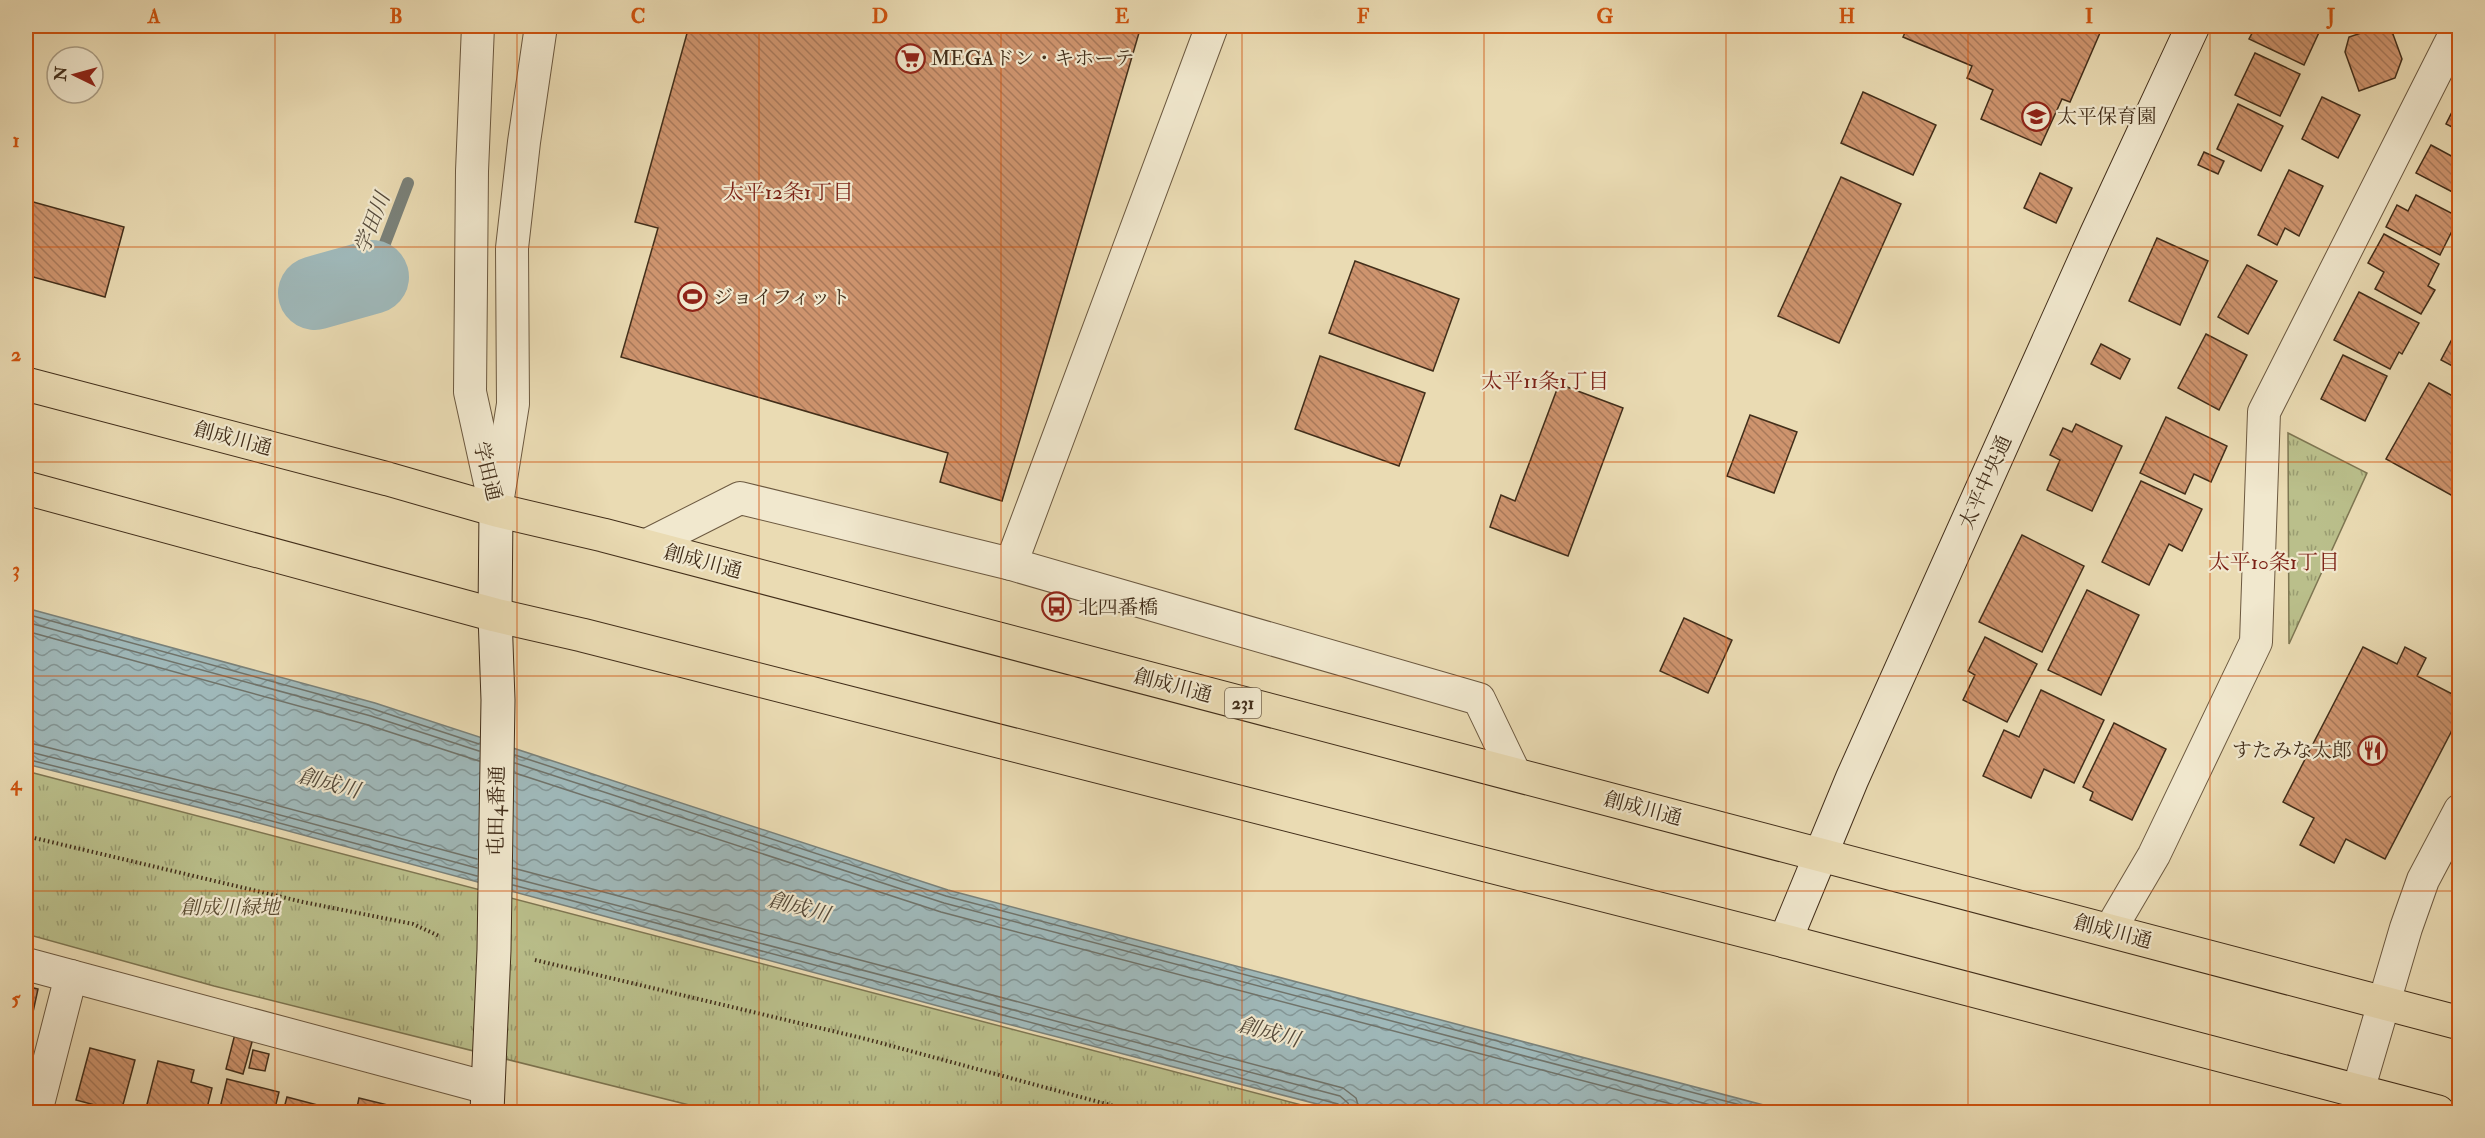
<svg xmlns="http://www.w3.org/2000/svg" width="2485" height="1138" font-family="'IM FELL Double Pica','Noto Serif JP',serif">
<defs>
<pattern id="park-tufts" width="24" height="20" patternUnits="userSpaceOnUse" patternTransform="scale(1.5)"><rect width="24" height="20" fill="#babf8b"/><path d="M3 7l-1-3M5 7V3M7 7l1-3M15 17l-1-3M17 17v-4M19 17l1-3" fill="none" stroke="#999c71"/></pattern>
<pattern id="water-waves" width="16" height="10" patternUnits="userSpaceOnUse" patternTransform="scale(1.5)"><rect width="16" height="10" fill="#9fb8b9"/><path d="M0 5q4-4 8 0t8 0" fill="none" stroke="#839696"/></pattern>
<pattern id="building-back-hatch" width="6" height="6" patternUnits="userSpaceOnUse" patternTransform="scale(1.5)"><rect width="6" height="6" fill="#ce946e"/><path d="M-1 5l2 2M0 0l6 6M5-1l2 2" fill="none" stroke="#a9795a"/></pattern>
</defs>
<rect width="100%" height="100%" fill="#eadbb3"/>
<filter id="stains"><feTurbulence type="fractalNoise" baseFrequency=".00333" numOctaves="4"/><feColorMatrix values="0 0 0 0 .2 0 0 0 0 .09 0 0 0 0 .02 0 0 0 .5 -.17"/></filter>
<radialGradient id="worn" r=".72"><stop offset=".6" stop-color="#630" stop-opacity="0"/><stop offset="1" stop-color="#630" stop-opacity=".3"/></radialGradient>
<g fill="url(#park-tufts)" stroke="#7e7652" stroke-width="1.5">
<path d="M2288,433l79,40 -78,171z"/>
<path d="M26,771l1302,341h-611l-503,-126 -188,-52z"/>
</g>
<path fill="url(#water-waves)" stroke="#7a8179" stroke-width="1.5" d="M26,608l349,95 573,187 842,222h-442l-395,-102 -717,-193 -210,-53z"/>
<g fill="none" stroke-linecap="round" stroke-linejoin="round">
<g stroke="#70736a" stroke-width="1.5">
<path d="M26,614l347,95 106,35"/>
<path d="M26,622l345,94 108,35"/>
<path d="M26,631l342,94 111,36"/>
<path d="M26,742l216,54 235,63"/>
<path d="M26,751l213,53 238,64"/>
<path d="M515,755l431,141 821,216"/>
<path d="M26,759l212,53 239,64"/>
<path d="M515,763l429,140 793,209"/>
<path d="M515,773l426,139 761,200"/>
<path d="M513,868l830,220 13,10 4,14"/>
<path d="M513,878l827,218 8,7 3,9"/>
<path d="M513,885l825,219 4,3 1,5"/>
</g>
<path stroke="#7a8179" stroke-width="12" d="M372,277l36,-94"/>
<path stroke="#9fb8b9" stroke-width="74" d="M315,293l57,-16"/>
</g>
<g fill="url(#building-back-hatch)" stroke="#422e1a" stroke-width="1.5">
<path d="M689,26h452l-139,475 -62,-19 8,-29 -327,-96 37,-129 -23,-6z"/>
<path d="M1908,26h195l-33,76 -8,-3 -21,46 -60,-26 12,-29 -26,-12 5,-12 -69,-29z"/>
<path d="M2256,26h66l-18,39 -55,-26z"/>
<path d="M2382,26h8l12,33 -7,19 -36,13 -14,-39 4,-15z"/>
<path d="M2255,53l45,21 -20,42 -45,-21z"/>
<path d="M1863,92l73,33 -23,50 -72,-32z"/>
<path d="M2460,96v35l-14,-7z"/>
<path d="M2322,97l38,18 -22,43 -36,-19z"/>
<path d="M2238,104l45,22 -22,45 -44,-22z"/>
<path d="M2431,145l24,13 5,-7v45l-44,-23z"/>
<path d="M2204,152l20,9 -6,13 -20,-9z"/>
<path d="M2289,170l34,16 -24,50 -14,-8 -8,17 -19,-10z"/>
<path d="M2040,173l32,15 -16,35 -32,-15z"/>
<path d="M1841,177l60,27 -62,139 -61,-27z"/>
<path d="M2416,195l43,22 -19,38 -54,-28 11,-22 11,6z"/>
<path d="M26,200l98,27 -19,70 -79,-22z"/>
<path d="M2384,234l55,30 -11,22 7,4 -14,24 -46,-25 9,-17 -16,-9z"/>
<path d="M2157,238l51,23 -28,64 -51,-24z"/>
<path d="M1355,261l104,38 -26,72 -104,-38z"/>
<path d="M2247,265l30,16 -29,53 -30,-17z"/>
<path d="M2359,292l60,31 -17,31 -3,-2 -9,17 -56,-29z"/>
<path d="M2460,324v46l-19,-10z"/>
<path d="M2206,334l41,21 -28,55 -41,-22z"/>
<path d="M2101,344l29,15 -10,20 -29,-15z"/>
<path d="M2343,355l44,21 -22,45 -44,-22z"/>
<path d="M1320,356l105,37 -26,73 -104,-37z"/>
<path d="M2429,383l31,17v100l-74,-41z"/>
<path d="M1559,384l64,24 -55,148 -78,-29 11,-32 14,6z"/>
<path d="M1750,415l47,17 -23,61 -47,-17z"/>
<path d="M2166,417l61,29 -16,36 -17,-8 -9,20 -45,-21z"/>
<path d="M2076,424l46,22 -30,65 -45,-21 13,-30 -10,-5 13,-27 9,4z"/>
<path d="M2141,481l61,28 -20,42 -13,-7 -20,41 -47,-23z"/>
<path d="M2022,535l62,31 -42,86 -63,-30z"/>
<path d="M2087,590l52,25 -38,80 -53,-25z"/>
<path d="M1684,618l48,22 -24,53 -48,-22z"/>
<path d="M1985,637l52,27 -30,58 -44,-22 12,-25 -7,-4z"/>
<path d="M2363,647l34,17 8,-17 21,11 -9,18 43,22v17l-75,144 -39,-20 -12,24 -34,-18 14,-27 -31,-16z"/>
<path d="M2041,690l63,30 -30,63 -30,-14 -13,29 -48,-22 21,-46 15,7z"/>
<path d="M2114,723l52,26 -34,71 -42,-20 3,-8 -10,-5z"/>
<path d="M26,986l12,3 -5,23 -7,-2z"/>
<path d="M236,1030l18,5 -11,39 -17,-5z"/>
<path d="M90,1048l45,12 -14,52 -45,-12z"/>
<path d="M253,1050l16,4 -4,17 -16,-3z"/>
<path d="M158,1061l36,9 -3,12 21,6 -6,24h-61z"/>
<path d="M227,1079l52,13 -5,20h-55z"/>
<path d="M287,1097l57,15h-61z"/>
<path d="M359,1098l41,10 -1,4h-43z"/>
</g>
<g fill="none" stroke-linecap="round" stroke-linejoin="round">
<defs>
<g id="street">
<path d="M478,26l-6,145 -2,221 22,100"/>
<path d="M496,510l17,-106 -1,-156 12,-106 17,-116"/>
<path d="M645,546l95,-48 271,66 468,135 36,75"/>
<path d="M1011,564l201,-538"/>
<path d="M2110,930l44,-75 102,-213 8,-230 195,-386"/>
<path d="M26,964l462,124"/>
<path d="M2358,1091l48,-163 17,-48 37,-70"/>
<path d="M36,1112l35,-136"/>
</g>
<g id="secondary">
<path d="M1785,941l67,-162 244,-544 97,-209"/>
<path d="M487,1112l7,-162 4,-250 -3,-85 1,-105"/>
</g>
<g id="highway">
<path d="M26,384l362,95 108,31 107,25 1857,488"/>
<path d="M26,488l469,127 87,20 1203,306 653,171"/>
</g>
</defs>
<use href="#street" stroke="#6c5940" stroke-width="34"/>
<use href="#secondary" stroke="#422e1a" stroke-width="35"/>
<use href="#highway" stroke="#422e1a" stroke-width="35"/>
<g stroke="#422e1a" stroke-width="4" stroke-dasharray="1.5 3" stroke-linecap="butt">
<path d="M26,836l277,66 110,22 26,12"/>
<path d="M535,960l331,79 270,73"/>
</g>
<use href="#street" stroke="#f1e8ce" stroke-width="32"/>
<use href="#secondary" stroke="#f1e8ce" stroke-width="33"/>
<use href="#highway" stroke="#eadbb3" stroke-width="33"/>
</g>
<path fill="none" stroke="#cf530e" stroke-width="1.5" stroke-opacity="0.55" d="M275,26v1086M517,26v1086M759,26v1086M1001,26v1086M1242,26v1086M1484,26v1086M1726,26v1086M1968,26v1086M2210,26v1086M26,247h2434M26,462h2434M26,676h2434M26,891h2434"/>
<defs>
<symbol id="supermarket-ring" viewBox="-11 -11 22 22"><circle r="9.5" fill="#f1e8ce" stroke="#8f2418" stroke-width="1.5"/><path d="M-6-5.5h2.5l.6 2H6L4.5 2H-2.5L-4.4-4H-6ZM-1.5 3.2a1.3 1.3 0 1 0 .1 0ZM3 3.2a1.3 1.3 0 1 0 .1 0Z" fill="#8f2418"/></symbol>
<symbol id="school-ring" viewBox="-11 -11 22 22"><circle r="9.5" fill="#f1e8ce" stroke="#8f2418" stroke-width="1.5"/><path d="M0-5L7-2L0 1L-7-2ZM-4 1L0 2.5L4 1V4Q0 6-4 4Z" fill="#8f2418"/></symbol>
<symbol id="stadium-ring" viewBox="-11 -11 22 22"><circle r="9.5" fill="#f1e8ce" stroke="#8f2418" stroke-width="1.5"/><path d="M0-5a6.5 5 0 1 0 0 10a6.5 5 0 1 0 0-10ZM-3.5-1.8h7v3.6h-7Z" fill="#8f2418"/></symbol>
<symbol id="bus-ring" viewBox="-11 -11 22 22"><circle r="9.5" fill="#f1e8ce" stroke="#8f2418" stroke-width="1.5"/><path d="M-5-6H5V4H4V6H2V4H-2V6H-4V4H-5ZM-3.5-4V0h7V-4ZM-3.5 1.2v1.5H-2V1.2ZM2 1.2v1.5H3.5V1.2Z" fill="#8f2418"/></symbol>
<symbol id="restaurant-ring" viewBox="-11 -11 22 22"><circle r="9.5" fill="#f1e8ce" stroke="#8f2418" stroke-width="1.5"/><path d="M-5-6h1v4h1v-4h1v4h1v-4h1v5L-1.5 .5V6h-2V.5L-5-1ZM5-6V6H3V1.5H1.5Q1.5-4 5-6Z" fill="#8f2418"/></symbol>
</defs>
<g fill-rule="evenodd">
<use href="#supermarket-ring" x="894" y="42" width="33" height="33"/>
<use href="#school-ring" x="2020" y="100" width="33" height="33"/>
<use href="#stadium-ring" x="676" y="280" width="33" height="33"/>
<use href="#bus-ring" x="1040" y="590" width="33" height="33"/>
<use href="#restaurant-ring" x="2356" y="734" width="33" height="33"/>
</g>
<g text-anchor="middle" stroke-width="4.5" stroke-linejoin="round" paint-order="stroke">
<rect fill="#f1e8ce" stroke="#766650" stroke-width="1.5" x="1225" y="688" width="36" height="30" rx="4.5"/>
<g font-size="18" font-weight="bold" fill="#422e1a">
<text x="1243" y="709">231</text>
</g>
<g font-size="20" fill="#422e1a" stroke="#f1e8ce" text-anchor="start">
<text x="931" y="65">MEGAドン・キホーテ</text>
<text x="2057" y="123">太平保育園</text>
<text x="713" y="304">ジョイフィット</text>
<text x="1078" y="614">北四番橋</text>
<text x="2352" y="757" text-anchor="end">すたみな太郎</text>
</g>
<g font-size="20" fill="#422e1a" stroke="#f1e8ce">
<text transform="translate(233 438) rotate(15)" y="7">創成川通</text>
<text transform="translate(488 471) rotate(76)" y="7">学田通</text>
<text transform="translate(1985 482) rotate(-66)" y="7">太平中央通</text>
<text transform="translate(703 561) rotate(15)" y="7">創成川通</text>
<text transform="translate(1173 685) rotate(15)" y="7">創成川通</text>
<text transform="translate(1643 808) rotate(15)" y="7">創成川通</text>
<text transform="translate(496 811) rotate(-89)" y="7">屯田4番通</text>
<text transform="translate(2113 931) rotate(15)" y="7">創成川通</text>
</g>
<g font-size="20" font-style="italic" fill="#5a4b31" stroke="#f1e8ce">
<text x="230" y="914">創成川緑地</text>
</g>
<g font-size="21" fill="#7a1f14" stroke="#f1e8ce">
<text x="788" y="199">太平12条1丁目</text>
<text x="1545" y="388">太平11条1丁目</text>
<text x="2274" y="569">太平10条1丁目</text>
</g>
<g font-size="21" font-style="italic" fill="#554a3a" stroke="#f1e8ce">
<text transform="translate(372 223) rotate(-69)" y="7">学田川</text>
<text transform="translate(329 783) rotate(15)" y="7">創成川</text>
<text transform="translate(799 907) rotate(15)" y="7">創成川</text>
<text transform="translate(1269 1032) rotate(15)" y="7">創成川</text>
</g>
</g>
<rect width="2485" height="1138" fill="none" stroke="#eadbb3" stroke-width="66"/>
<g transform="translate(75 75) rotate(275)"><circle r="28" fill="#f1e8ce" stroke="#ab9e86" stroke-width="1.5"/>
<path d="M0-4.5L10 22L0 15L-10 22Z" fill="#8f2418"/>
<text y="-9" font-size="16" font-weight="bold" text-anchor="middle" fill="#422e1a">N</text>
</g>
<rect x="33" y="33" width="2419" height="1072" fill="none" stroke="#cf530e" stroke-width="2"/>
<g font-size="20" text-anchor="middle" font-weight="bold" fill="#cf530e">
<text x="154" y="23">A</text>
<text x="396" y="23">B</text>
<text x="638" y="23">C</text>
<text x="880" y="23">D</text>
<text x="1122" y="23">E</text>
<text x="1363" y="23">F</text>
<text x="1605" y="23">G</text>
<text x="1847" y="23">H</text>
<text x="2089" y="23">I</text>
<text x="2331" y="23">J</text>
<text x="16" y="147">1</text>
<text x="16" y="361">2</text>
<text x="16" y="576">3</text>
<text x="16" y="790">4</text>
<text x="16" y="1005">5</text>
</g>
<rect width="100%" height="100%" filter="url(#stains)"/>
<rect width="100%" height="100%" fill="url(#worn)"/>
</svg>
